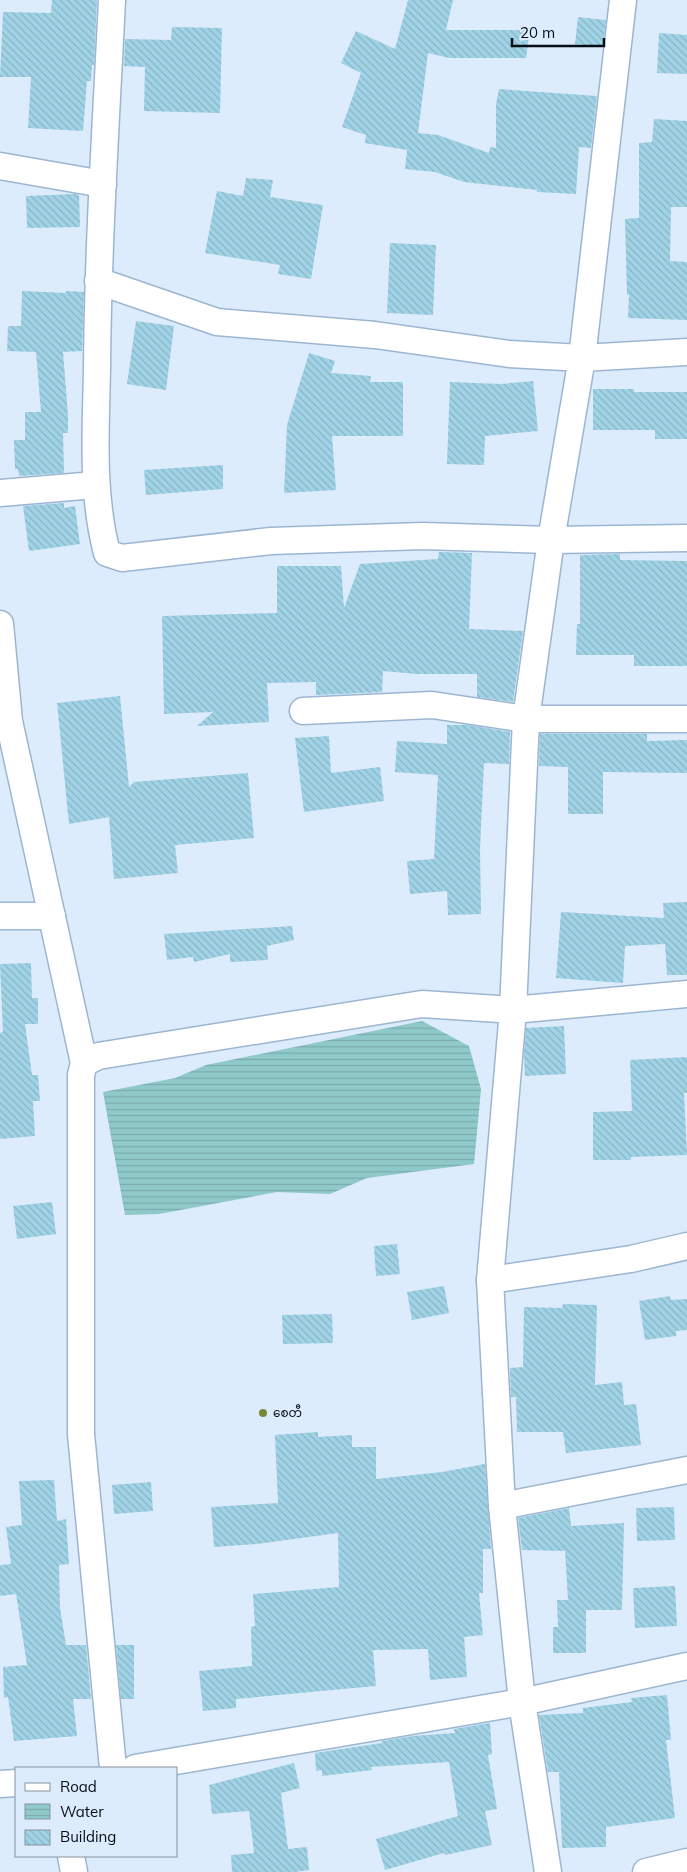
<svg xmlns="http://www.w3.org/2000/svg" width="687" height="1872" font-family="Mulish,'Noto Sans Myanmar',sans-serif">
<defs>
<pattern id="water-rules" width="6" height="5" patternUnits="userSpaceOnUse" patternTransform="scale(1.25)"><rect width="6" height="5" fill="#90c9c9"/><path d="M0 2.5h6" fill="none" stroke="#7babac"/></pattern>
<pattern id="building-back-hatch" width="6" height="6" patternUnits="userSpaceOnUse" patternTransform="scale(1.25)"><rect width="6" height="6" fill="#a0d3e5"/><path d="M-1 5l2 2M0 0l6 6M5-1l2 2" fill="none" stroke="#88b4c4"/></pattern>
</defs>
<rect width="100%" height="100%" fill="#dcecfd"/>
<path fill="url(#water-rules)" d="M422,1021l47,25 12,43 -7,75 -107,14 -37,16 -53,-2 -118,22 -34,1 -22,-123 72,-14 31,-13z"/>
<g fill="url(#building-back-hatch)">
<path d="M52,0h45l-3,65h-2l-1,16h-4l-4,50 -55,-3 3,-51h-31l3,-65 48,1z"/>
<path d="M408,0h45l-7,30h84l-4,28h-77l-21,-5 -10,80 20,2 51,18 1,-6 6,1v-44l3,-15 98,7 -6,52 -12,-1 -3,47 -39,-2v-2l-73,-8 -29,-10 -30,-3 2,-19 -42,-7 1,-8 -24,-8 19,-54 -20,-10 15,-32 39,18z"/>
<path d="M578,17l28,3 -3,27 -28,-3z"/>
<path d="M172,27l50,1 -2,85 -76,-2 1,-44 -21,-1 1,-27 46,1z"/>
<path d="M659,33l28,2v39l-30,-1z"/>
<path d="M654,119l33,2v86h-16l-1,54 17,1v58l-59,-2 1,-23h-2l-2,-76 14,-1v-75l13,-1z"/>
<path d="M246,178l27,2 -3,17 53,8 -12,74 -33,-5 2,-9 -75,-12 12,-62 26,5z"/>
<path d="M75,194l4,1 1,32 -53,1 -1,-32z"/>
<path d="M390,243l46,2 -3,70 -46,-2z"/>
<path d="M22,291l44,2v-2l18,1 -2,59 -19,1 5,63v18h-5l1,40 -45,3 -1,-7h-3l-1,-29h11v-28h16l-5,-60 -29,-1 1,-25h13z"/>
<path d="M136,321l38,5 -8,64 -39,-6z"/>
<path d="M309,353l26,8 -4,12 40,3 -1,6h33v54h-71l4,54 -52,3 3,-68z"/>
<path d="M533,381l5,50 -53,5 -1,29 -37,-1 3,-82 51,2z"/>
<path d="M593,389h41v3h53v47h-32v-9h-62z"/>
<path d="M223,465v24l-77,6 -2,-25z"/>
<path d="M64,503v5l11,-2 5,38 -51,7 -6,-45z"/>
<path d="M439,552l33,1 -3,76 54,2 -10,71 -36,-5v-23h-60l-34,-3 -1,21 -66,3v-13l-49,1 2,39 -72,4 16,-14 -49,2 -2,-98 115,-3v-47h64l3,42 16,-44 78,-5z"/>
<path d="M620,554v6l67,1v105h-53v-11h-58l1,-31h3v-69z"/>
<path d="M120,696l9,91 5,-5 114,-9 6,65 -79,7 3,28 -64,6 -5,-62 -40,7 -12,-121z"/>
<path d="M447,725h21l42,7 -1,32 -25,-1 -4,85 1,66 -33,1 -1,-24 -37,3 -3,-33 27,-2 4,-84 -43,-3 2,-31 50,3z"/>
<path d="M540,734h107v7l40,-1v33l-84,-1v42h-35v-47l-28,-1 -1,-1z"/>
<path d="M329,736l2,37 49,-6 4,34 -80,11 -9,-74z"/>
<path d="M687,902v73h-20l-2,-31 -40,2 -2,37 -67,-5 5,-66 103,6 -1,-15z"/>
<path d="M292,926l2,14 -27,6 1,14 -38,2v-8l-36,8 -1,-5 -26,3 -3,-26z"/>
<path d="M31,963l1,35h6v26h-13l7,51h6l2,26h-7l2,35 -35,3v-106l3,-1 -3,-68z"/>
<path d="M564,1026l2,48 -41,2 -1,-22 2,-26z"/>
<path d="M687,1057v36h-3l3,62 -56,2v3h-38v-48l39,-1 -2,-51z"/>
<path d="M52,1202l4,32 -39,5 -4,-33z"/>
<path d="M397,1244l3,30 -24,2 -2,-30z"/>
<path d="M444,1286l5,27 -37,7 -5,-28z"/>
<path d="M670,1296l1,4 16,-1v31l-11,1v5l-31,4 -6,-39z"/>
<path d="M563,1304l34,1 -2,80 27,-3 2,23 12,-1 5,41 -75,8 -3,-21h-46l-1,-35h-5l-1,-29 13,-1 1,-60 38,1z"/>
<path d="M332,1314l1,29 -50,1 -1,-29z"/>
<path d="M318,1432v5l34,-2v12h24v32l66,-7 43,-8 6,85h-8v44h-4l4,42 -19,2 3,40 -37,3 -2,-31 -55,1 3,36 -140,13v9l-33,3 -4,-40 53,-5 -1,-39 4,-1 -2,-32 86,-7 -1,-54 -81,11 -43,3 -3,-40 67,-4 -3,-68z"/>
<path d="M54,1480l3,41 9,-2 3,45 -10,1 1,43 6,37h20l5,54h-18l4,37 -63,5 -6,-44 -4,1 -1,-31 24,-2 -11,-71 -16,2v-31l11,-1 -5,-37 16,-2 -3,-44z"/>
<path d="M151,1482l2,29 -39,3 -2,-29z"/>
<path d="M674,1507l1,33 -38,1 -1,-33z"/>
<path d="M569,1508l2,18 53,-3 -2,87h-36v43h-33v-26h5l-1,-27h11l-3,-49 -43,-1 -4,-32z"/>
<path d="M675,1586l2,40 -42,2 -2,-40z"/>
<path d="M116,1645h18v54h-13z"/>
<path d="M667,1695l4,45h-5l9,78 -69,9v20l-44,1 -3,-76h-11l-9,-57 44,-2v-5l49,-6 -1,-4z"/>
<path d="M490,1723l2,31 -4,1 9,54 -12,2 7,34 -47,10 -1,-2 -59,17 -9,-31 82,-23 -9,-54 -78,5 1,3 -50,6v-6l-6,1 -1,-18 67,-10v-2l31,-5 42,-3 -1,-4z"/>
<path d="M294,1763l6,25 -19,5 7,56 19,-2 2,23 -14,2h-63l-1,-17 23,-2 -5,-42 -37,3 -3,-29z"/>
</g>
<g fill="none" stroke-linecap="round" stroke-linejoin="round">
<defs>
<g id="minor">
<path d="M112,0c-6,123 -14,245 -15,368 -1,62 -6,124 10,185l15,5 149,-17 152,-5 128,4 136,-2"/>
<path d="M0,166l103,18"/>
<path d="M98,281l119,41 158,13 134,19 73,4 105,-6"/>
<path d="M0,493l95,-8"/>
<path d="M0,624l9,97 75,342"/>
<path d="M303,711l129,-6 94,14h161"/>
<path d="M0,916h52"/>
<path d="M490,1280l141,-21 56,-13"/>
<path d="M502,1506l185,-36"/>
<path d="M113,1768l-32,-334v-359l3,-12 14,-7 324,-52 91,6 174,-16"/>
<path d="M135,1768l387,-66 165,-36"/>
<path d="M0,1784l16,-1"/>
<path d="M71,1856l3,16"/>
<path d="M548,1872l-26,-170 -20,-196 -12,-226 23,-270 13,-291 25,-179 31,-182 41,-358"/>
<path d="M646,1872l41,-10"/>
</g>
</defs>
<use href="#minor" stroke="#9cb6d1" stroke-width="29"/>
<use href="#minor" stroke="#fff" stroke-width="26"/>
</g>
<circle fill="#798735" stroke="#dcecfd" stroke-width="2" cx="263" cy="1413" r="5"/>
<g text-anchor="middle" stroke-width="4" stroke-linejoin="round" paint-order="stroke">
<g font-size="12" fill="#060e17" stroke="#dcecfd" text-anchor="start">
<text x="273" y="1417">စေတီ</text>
</g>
</g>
<rect x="15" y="1767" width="162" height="90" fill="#dcecfd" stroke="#8693a1"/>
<rect x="25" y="1783" width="25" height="8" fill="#ffffff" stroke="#8693a1"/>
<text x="60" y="1792" font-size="15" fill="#060e17">Road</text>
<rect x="25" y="1804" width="25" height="15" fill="url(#water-rules)" stroke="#8693a1"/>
<text x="60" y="1817" font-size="15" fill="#060e17">Water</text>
<rect x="25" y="1830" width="25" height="15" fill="url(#building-back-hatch)" stroke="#8693a1"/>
<text x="60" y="1842" font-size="15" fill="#060e17">Building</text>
<path d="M512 38v8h92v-8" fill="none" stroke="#060e17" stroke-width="2.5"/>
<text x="520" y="38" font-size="15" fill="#060e17" stroke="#dcecfd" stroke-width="4" paint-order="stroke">20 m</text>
</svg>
